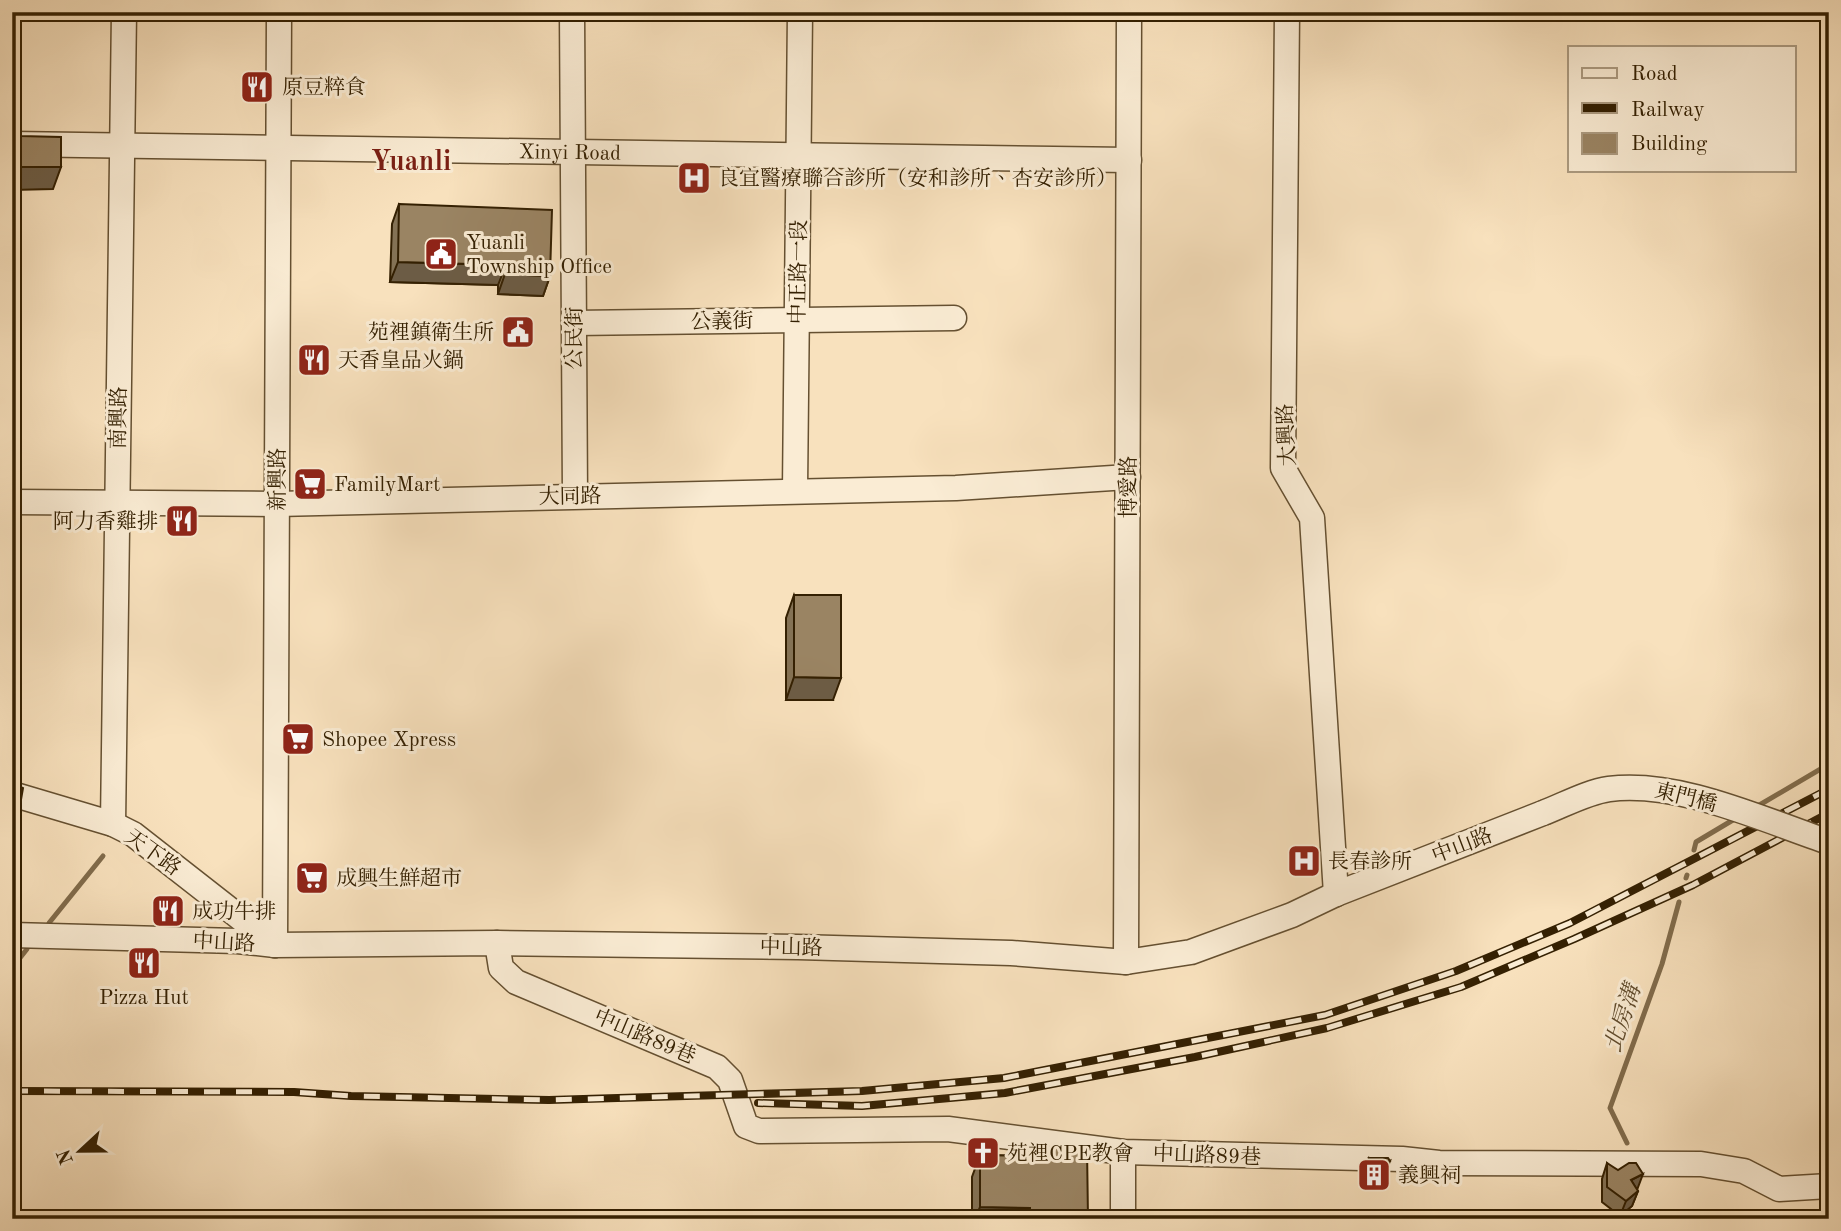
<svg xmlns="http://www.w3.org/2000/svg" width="1841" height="1231" font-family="'Old Standard TT','Noto Serif TC',serif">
<rect width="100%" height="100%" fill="#f8e1bd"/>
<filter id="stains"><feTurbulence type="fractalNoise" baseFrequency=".00286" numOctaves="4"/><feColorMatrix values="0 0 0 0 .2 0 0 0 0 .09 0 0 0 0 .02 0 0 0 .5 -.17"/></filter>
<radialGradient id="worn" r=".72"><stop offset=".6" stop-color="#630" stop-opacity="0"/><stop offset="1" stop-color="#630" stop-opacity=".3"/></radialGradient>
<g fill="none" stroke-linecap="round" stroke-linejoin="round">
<g stroke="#816c4c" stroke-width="5">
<path d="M1756,807l73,-43"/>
<path d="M1694,850l2,-8 42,-25"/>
<path d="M1686,878l1,-3"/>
<path d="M49,923l54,-67"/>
<path d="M12,968l15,-19"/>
<path d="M1627,1143l-17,-35 52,-144 17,-62"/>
</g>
<defs>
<g id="minor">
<path d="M572,12l3,484"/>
<path d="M1287,12l-4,456 29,50 24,376"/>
<path id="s1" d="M12,144l1117,16"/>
<path d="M574,323l380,-5"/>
<path d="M795,490l5,-478"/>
<path d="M12,502l265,2 679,-16 172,-11"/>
<path d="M12,794l101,30 20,10 142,111"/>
<path d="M113,824l11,-812"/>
<path d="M12,935l225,6 38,4 222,-2 301,4 213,6 115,9 65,-10 101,-37 44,-21 207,-81"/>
<path d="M497,943l4,25 15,14 201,85 13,13 16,46 13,5 189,-2 175,23 279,7 37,4 262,1 43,7 35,18 50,-3"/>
<path d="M275,945l4,-933"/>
<path d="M1126,962l3,-950"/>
<path d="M1123,1219v-67"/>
</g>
</defs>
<use href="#minor" stroke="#655031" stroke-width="27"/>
<use href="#minor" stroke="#faecd4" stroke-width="24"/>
<defs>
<g id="rail">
<path d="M12,1091l282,1 57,4 198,4 313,-9 142,-13 321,-63 131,-44 114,-48 259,-134"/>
<path d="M758,1103l104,3 143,-13 190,-36 132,-29 134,-41 113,-48 119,-54 136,-72"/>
</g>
</defs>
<use href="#rail" stroke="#342002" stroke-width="8"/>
<use href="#rail" stroke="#faecd4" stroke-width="5" stroke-dasharray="16" stroke-linecap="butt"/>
<defs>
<path id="minor-bridge" d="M1543,813c21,-8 44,-21 66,-24 70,-9 154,31 220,53"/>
</defs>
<use href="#minor-bridge" stroke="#655031" stroke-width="27" stroke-linecap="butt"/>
<use href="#minor-bridge" stroke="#faecd4" stroke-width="24"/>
</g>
<g fill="#847255" stroke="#342002" stroke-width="2">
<path d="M399,204l151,72 -7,20 -45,-2v-9l-108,-3 2,-58z"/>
<path d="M794,595l39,105h-47v-82z"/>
<path d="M1033,1146l55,73h-116v-42l8,-22 49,1z"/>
<path d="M1369,1158l15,19 -14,7 -6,-11z"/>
<path d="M1607,1163l31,28 -6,15 -12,10 -18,-14v-23z"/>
</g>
<g fill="#6c5c45" stroke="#342002" stroke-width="2">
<path d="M12,167h49l-8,22 -41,1z"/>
<path d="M398,262l108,3 -8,20 -108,-3z"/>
<path d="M505,274l45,2 -7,20 -45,-2z"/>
<path d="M794,677l47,1 -8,22h-47z"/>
<path d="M1390,1161l-6,16 -14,7 5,-15z"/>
<path d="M1643,1174l-6,16 -6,-10z"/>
<path d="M1638,1191l-6,15 -12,10 6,-15z"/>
<path d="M980,1207l50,1 -4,11h-51z"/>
</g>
<g fill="#9a8463" stroke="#342002" stroke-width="2">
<path d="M12,132l8,4 41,1v30h-49z"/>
<path d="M399,204l153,6 -2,66 -45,-2 1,-9 -108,-3z"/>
<path d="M794,595h47v83l-47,-1z"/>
<path d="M12,783l11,5 -8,46h-3z"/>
<path d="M1033,1146l54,1 1,72h-58v-11l-50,-1v-52l53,1z"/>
<path d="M1369,1158h19l2,3 -15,8z"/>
<path d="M1607,1163l11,7 11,-7h7l7,11 -12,6 7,11 -12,10 -19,-14z"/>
</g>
<defs>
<symbol id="restaurant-square" viewBox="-11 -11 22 22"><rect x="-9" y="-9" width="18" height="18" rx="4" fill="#8f2418" stroke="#faecd4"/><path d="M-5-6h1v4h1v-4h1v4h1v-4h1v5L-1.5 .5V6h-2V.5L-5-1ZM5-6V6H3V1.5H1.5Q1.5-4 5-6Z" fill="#fff"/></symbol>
<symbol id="hospital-square" viewBox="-11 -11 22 22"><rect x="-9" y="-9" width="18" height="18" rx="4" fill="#8f2418" stroke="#faecd4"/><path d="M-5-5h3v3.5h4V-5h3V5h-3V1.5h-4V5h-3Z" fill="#fff"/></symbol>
<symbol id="civic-square" viewBox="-11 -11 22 22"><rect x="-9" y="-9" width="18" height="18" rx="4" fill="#8f2418" stroke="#faecd4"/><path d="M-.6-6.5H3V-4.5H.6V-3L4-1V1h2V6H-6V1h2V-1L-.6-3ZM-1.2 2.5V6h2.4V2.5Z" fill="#fff"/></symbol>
<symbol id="supermarket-square" viewBox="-11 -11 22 22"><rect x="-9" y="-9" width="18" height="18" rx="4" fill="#8f2418" stroke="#faecd4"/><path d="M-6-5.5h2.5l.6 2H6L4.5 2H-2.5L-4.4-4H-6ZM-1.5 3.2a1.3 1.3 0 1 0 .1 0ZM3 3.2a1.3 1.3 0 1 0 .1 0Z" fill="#fff"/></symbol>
<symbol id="church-square" viewBox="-11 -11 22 22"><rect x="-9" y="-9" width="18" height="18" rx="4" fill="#8f2418" stroke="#faecd4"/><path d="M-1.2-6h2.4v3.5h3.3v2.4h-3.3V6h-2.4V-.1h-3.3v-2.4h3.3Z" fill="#fff"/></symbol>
<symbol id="building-square" viewBox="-11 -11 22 22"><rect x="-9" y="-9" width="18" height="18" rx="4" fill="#8f2418" stroke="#faecd4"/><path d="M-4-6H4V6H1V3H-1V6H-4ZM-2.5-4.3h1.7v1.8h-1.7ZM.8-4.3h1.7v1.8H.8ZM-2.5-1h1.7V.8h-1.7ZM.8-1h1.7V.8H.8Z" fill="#fff"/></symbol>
</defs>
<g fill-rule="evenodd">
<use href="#restaurant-square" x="238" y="68" width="38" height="38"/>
<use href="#hospital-square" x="675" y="159" width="38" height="38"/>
<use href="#civic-square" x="422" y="235" width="38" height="38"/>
<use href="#civic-square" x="499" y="313" width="38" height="38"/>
<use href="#restaurant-square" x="295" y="341" width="38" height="38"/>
<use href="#supermarket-square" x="291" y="465" width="38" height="38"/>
<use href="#restaurant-square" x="163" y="502" width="38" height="38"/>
<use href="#supermarket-square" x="279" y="720" width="38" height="38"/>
<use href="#hospital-square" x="1285" y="842" width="38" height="38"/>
<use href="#supermarket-square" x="293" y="859" width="38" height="38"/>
<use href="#restaurant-square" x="149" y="892" width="38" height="38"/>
<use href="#restaurant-square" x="125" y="944" width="38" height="38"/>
<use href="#church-square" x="964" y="1134" width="38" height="38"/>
<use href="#building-square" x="1355" y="1156" width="38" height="38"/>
</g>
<g text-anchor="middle" stroke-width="6" stroke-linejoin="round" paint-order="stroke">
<g font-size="21" fill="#342002" stroke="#faecd4" text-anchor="start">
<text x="282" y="94">原豆粹食</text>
<text x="718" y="185">良宜醫療聯合診所（安和診所、杏安診所）</text>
<text x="466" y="249">Yuanli<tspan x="466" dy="24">Township Office</tspan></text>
<text x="494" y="339" text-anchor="end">苑裡鎮衛生所</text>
<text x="338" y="367">天香皇品火鍋</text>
<text x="334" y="491">FamilyMart</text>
<text x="158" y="528" text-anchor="end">阿力香雞排</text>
<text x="322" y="746">Shopee Xpress</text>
<text x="1328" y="868">長春診所</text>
<text x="336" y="885">成興生鮮超市</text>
<text x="192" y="918">成功牛排</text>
<text x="144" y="1004" text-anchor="middle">Pizza Hut</text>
<text x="1007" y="1160">苑裡CPE教會</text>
<text x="1398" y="1182">義興祠</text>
</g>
<g font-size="21" fill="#342002" stroke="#faecd4">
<text dy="7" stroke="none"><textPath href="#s1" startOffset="558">Xinyi Road</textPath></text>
<text transform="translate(798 272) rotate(-89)" y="7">中正路一段</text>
<text transform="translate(722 321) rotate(-1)" y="7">公義街</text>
<text transform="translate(574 338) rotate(-90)" y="7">公民街</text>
<text transform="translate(118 418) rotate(-89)" y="7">南興路</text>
<text transform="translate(1286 435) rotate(-93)" y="7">大興路</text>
<text transform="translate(277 479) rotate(-90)" y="7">新興路</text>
<text transform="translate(1128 487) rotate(-90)" y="7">博愛路</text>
<text transform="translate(570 496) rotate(-1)" y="7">大同路</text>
<text transform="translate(1686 797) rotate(14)" y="7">東門橋</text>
<text transform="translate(1462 845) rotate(-21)" y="7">中山路</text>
<text transform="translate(153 852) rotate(36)" y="7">天下路</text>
<text transform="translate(224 942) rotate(3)" y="7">中山路</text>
<text transform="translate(791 947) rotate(1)" y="7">中山路</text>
<text transform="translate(645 1036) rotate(23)" y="7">中山路89巷</text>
<text transform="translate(1207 1155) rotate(2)" y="7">中山路89巷</text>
</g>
<g font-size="23" font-style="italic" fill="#614c2d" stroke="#faecd4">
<text transform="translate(1622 1018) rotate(-72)" y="8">北房溝</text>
</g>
<g font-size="28" font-weight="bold" fill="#7a1f14" stroke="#faecd4">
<text x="411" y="170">Yuanli</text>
</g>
</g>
<rect width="1841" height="1231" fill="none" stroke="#f8e1bd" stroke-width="42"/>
<rect x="14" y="14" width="1813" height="1203" fill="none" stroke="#342002" stroke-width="3.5"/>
<rect x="21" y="21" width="1799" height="1189" fill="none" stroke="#342002" stroke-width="2"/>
<rect x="1568" y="46" width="228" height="126" fill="#faecd4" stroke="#ab9a80" stroke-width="2"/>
<rect x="1582" y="68" width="35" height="10" fill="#faecd4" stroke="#ab9a80" stroke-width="2"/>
<text x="1631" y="80" font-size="21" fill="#342002">Road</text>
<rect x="1582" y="103" width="35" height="10" fill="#342002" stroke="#ab9a80" stroke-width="2"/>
<text x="1631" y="116" font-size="21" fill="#342002">Railway</text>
<rect x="1582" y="133" width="35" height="21" fill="#9a8463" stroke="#ab9a80" stroke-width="2"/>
<text x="1631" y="150" font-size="21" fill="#342002">Building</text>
<g transform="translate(80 1151) rotate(248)" stroke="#faecd4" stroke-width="5" paint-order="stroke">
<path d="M0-5L12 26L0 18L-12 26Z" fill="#342002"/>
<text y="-10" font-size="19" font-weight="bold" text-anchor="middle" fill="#342002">N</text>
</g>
<rect width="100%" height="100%" filter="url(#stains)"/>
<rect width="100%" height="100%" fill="url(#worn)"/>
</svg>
